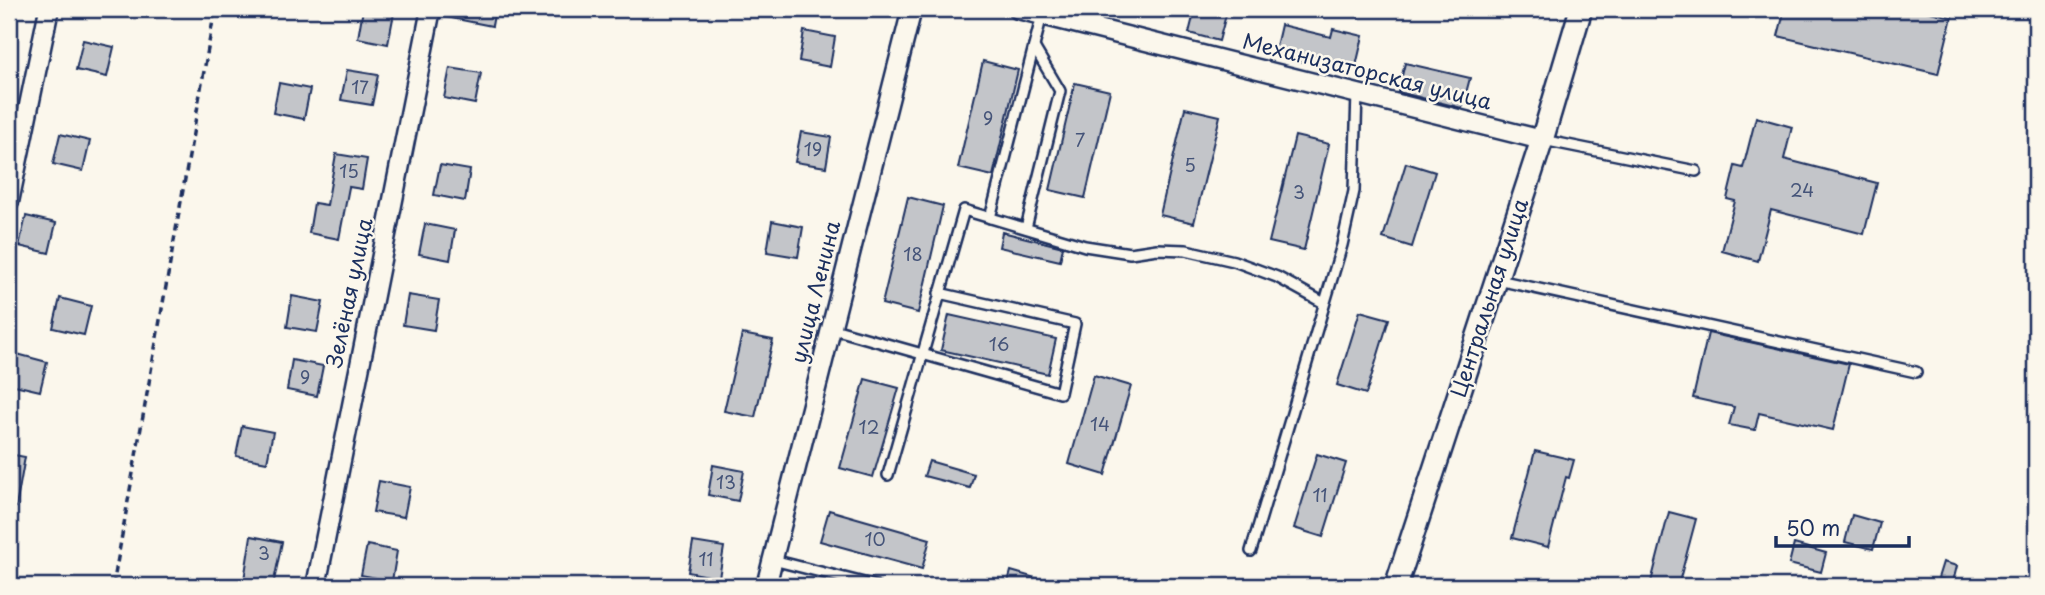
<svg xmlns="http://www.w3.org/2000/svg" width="2045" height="595" font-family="'Playpen Sans',sans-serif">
<rect width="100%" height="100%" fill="#fbf7ec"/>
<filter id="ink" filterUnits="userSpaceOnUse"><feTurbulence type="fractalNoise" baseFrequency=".0143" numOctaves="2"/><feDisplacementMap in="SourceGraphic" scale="14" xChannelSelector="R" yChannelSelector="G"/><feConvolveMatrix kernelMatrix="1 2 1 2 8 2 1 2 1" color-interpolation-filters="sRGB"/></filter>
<g filter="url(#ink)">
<g fill="#c3c5c9" stroke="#1b2f5e" stroke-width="2">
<path d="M363,9l31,4 -6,31 -30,-6z"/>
<path d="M442,9h53l-3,17 -51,-10z"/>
<path d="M1195,9l32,2 -8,30 -30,-8z"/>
<path d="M1785,9h132l35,8 -14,57 -160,-38z"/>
<path d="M1281,25l50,12 2,-8 30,7 -7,30 -50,-12 -2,8 -30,-7z"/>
<path d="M804,31l31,6 -5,30 -31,-6z"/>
<path d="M83,40l31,7 -7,30 -31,-7z"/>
<path d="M983,61l35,9 -25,106 -35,-8z"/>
<path d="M1405,63l65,15 -8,30 -64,-16z"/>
<path d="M450,68l31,5 -6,31 -31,-6z"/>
<path d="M347,70l31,5 -6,30 -31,-5z"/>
<path d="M279,83l31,6 -6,30 -31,-6z"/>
<path d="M1075,83l35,8 -25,107 -35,-8z"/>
<path d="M1185,108l35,8 -26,107 -34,-8z"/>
<path d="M1756,117l36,10 -8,32 93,24 -13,51 -93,-24 -13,51 -36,-10 13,-50 -8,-2 8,-33 8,2z"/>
<path d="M801,132l30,5 -5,30 -31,-5z"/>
<path d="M60,134l30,7 -7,30 -30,-7z"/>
<path d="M1295,136l34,8 -25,106 -35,-8z"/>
<path d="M336,154l31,5 -5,30 -13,-2 -10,52 -30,-6 5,-30 13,2z"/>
<path d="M1406,163l29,9 -23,75 -29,-9z"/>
<path d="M440,165l30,5 -5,31 -31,-6z"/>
<path d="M908,197l35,9 -25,107 -36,-9z"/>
<path d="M26,216l30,7 -7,30 -30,-7z"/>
<path d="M772,221l31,6 -5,30 -31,-5z"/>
<path d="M425,224l30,6 -5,30 -31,-6z"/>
<path d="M1002,232l61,15 -3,14 -61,-14z"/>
<path d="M408,295l31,5 -5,30 -31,-5z"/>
<path d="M292,296l31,6 -6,30 -30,-5z"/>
<path d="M60,298l31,8 -7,29 -31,-7z"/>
<path d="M1360,311l29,8 -23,75 -29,-9z"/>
<path d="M949,315l107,24 -8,35 -107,-24z"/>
<path d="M1708,333l141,31 -16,66 -74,-17 -4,17 -26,-5 5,-18 -41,-9z"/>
<path d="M742,334l31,6 -18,77 -31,-6z"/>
<path d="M17,354l30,8 -7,29 -30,-7z"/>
<path d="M292,360l31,6 -6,30 -30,-6z"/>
<path d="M1094,375l37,11 -26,89 -36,-11z"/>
<path d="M865,379l34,9 -26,89 -33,-9z"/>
<path d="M242,426l31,6 -6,30 -31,-6z"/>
<path d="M1535,451l39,9 -5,18 -3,-1 -18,70 -36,-9z"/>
<path d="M9,454l16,3 -9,50 -7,-1z"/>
<path d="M1317,454l29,9 -23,74 -29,-9z"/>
<path d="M929,461l45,13 -4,14 -46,-12z"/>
<path d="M713,465l31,6 -6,30 -30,-6z"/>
<path d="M379,481l31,6 -6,30 -31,-5z"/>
<path d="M829,510l101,29 -8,30 -102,-28z"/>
<path d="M1669,512l27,7 -18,67h-28z"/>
<path d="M1852,515l28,8 -7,26 -28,-7z"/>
<path d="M251,536l31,6 -9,44h-30z"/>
<path d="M693,542l31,5 -5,31 -31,-6z"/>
<path d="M1794,544l32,9 -5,19 -32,-8z"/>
<path d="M367,545l30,6 -5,30 -31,-6z"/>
<path d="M1943,562l14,4 -4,16 -15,-4z"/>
<path d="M1011,571l38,11v4h-42z"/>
</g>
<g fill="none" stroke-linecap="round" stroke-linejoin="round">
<defs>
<g id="service">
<path d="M1543,140l153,31"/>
<path d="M990,218l52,-203"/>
<path d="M1026,228l34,-137 -26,-44"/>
<path d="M1498,280l418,92"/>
<path d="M830,328l230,65 15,-69 -136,-31"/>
<path d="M888,475l76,-265 121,36 45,7 27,-4 29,1 48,11 43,16 47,26"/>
<path d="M1251,551l91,-306 12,-54 3,-98"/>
<path d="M773,560l103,26"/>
</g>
<g id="minor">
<path d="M1018,9l524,131"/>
<path d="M9,202l40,-193"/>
<path d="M316,586l115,-577"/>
<path d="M766,586l146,-577"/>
</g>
<path id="tertiary" d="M1396,586l146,-446 39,-131"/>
</defs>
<use href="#service" stroke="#1b2f5e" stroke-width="14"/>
<use href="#minor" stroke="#1b2f5e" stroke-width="23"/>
<use href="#tertiary" stroke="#1b2f5e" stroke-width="26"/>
<path stroke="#1b2f5e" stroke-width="3.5" stroke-dasharray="7 5" stroke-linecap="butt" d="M113,586l102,-577"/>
<use href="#service" stroke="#fbf7ec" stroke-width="9"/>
<use href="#minor" stroke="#fbf7ec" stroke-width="18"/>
<use href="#tertiary" stroke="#fbf7ec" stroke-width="21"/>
</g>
</g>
<g text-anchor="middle" stroke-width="5" stroke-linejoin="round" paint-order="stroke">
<g font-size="18" fill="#455479">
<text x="360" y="94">17</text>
<text x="988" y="125">9</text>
<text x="1080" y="147">7</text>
<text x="813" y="156">19</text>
<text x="1190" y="172">5</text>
<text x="349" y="178">15</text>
<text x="1802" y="197">24</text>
<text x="1299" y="199">3</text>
<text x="913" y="261">18</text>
<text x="999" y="351">16</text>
<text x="305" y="384">9</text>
<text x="1100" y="431">14</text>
<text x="869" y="434">12</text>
<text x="726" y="489">13</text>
<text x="1320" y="502">11</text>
<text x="875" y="546">10</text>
<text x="264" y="560">3</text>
<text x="706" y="566">11</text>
</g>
<g font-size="21" fill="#1b2f5e" stroke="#fbf7ec">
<text transform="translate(1367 72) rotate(14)" y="7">Механизаторская улица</text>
<text transform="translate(816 292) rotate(-76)" y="7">улица Ленина</text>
<text transform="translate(350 293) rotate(-78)" y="7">Зелёная улица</text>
<text transform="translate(1490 298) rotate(-72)" y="7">Центральная улица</text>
</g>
</g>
<rect width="2045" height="595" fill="none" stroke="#fbf7ec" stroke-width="35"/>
<rect x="18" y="18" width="2010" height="560" fill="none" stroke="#1b2f5e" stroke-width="2.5" filter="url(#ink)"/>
<path d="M1776 536v10h133v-10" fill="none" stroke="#1b2f5e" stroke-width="3.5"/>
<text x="1786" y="536" font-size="21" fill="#1b2f5e" stroke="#fbf7ec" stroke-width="5" paint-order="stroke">50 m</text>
</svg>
